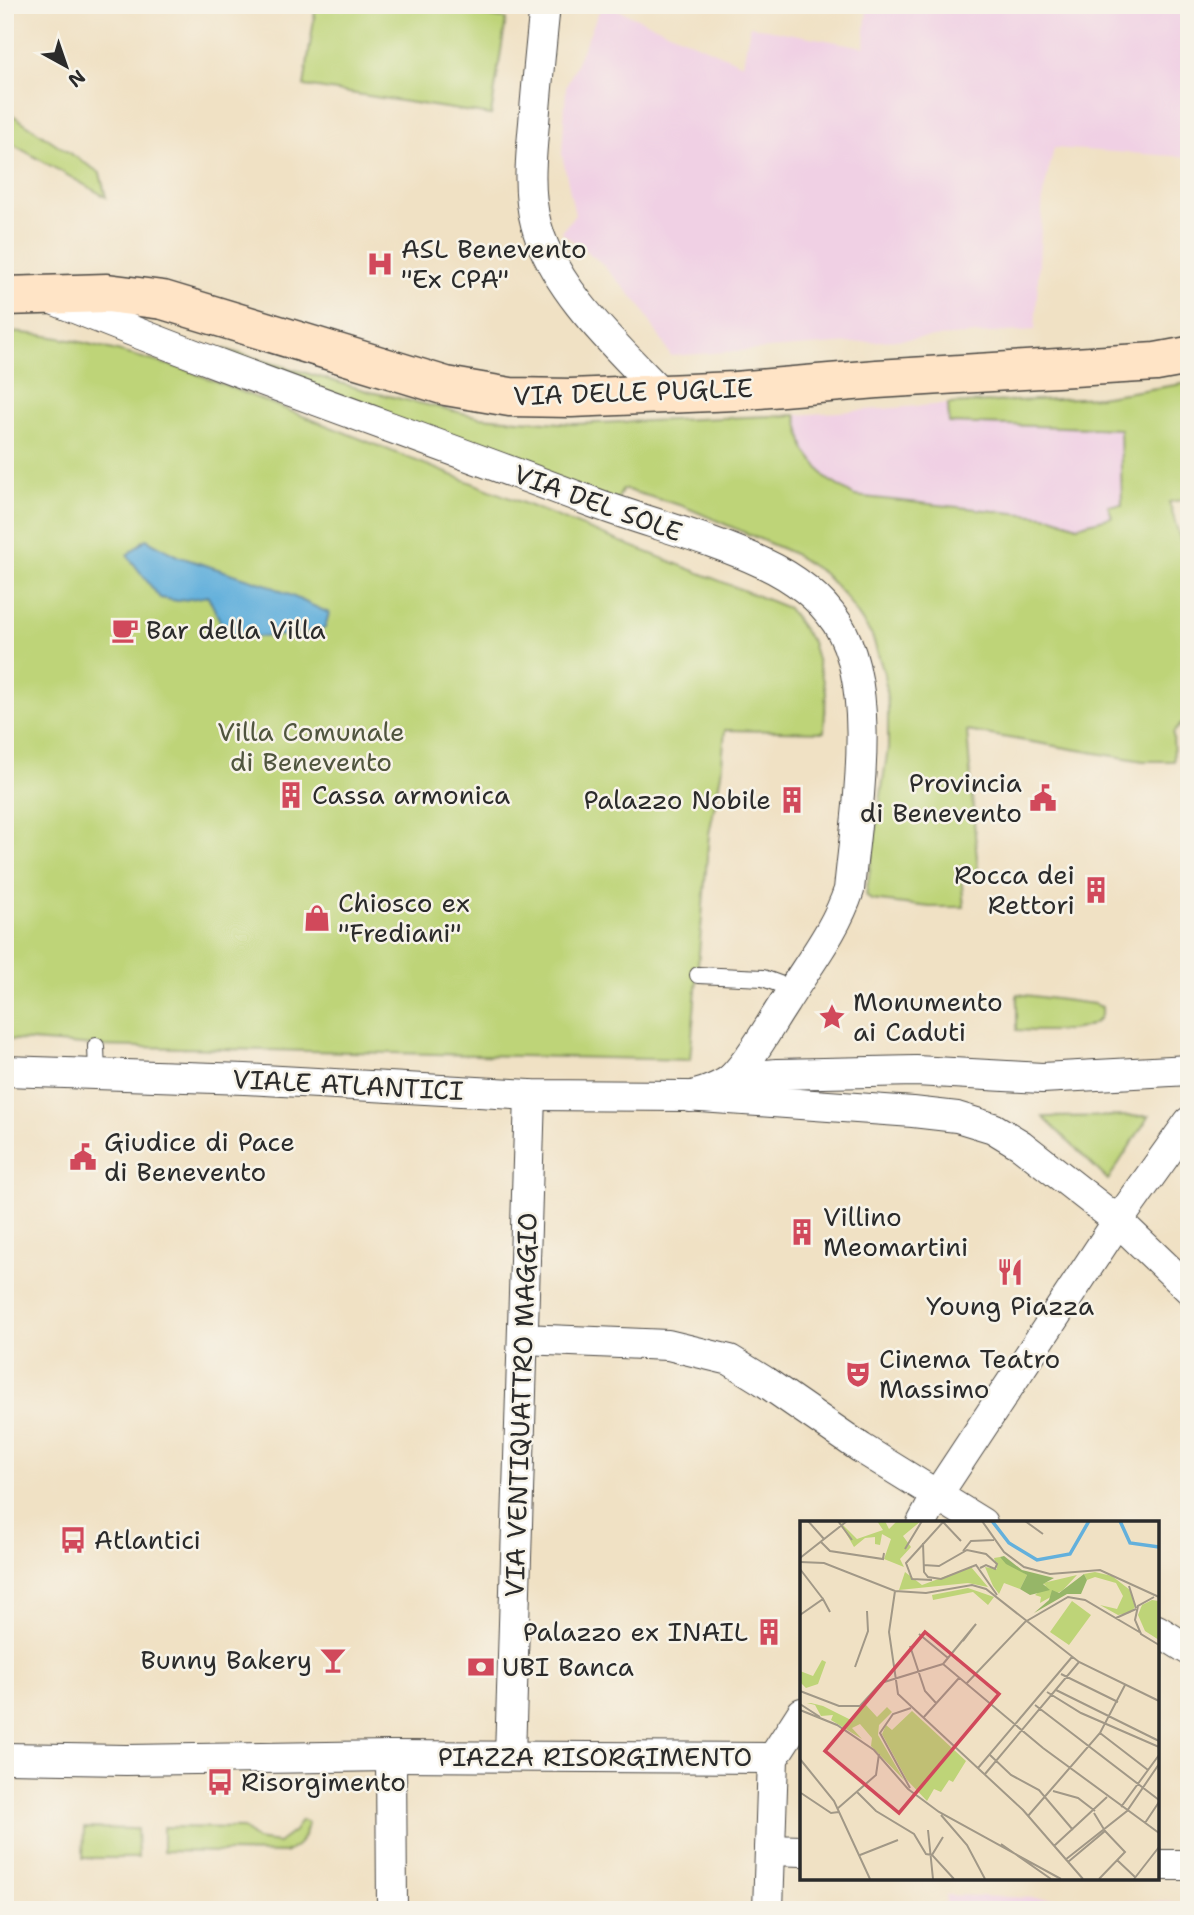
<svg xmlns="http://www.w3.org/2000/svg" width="1194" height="1915" font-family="'Shantell Sans',sans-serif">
<rect width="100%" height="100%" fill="#f7f3e8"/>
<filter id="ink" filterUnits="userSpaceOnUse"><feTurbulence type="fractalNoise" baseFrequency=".0143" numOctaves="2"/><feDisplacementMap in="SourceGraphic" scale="14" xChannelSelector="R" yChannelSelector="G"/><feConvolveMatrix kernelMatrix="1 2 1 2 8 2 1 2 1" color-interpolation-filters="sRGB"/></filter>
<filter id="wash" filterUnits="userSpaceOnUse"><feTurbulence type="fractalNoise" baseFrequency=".00686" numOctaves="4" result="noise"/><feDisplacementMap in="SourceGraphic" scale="28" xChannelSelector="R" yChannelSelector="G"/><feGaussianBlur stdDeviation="1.57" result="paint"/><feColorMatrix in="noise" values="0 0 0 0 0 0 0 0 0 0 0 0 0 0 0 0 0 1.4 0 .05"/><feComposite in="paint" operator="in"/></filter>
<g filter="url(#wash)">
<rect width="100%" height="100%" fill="#f0e1c4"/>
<g fill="#f0d0e4">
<path d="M602,5h5l136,59 7,-38 114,21 3,-42h267v6l55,2v144l-135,-9 -11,47 -8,135 -364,26 -31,-51 -41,-44 -38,-29 14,-17 -13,-60 4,-68z"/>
<path d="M948,404l1,19 171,6 2,76 -9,11 -36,10 -25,-9 -197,-21 -28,-17 -22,-29 -8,-35z"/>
<path d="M946,1895l243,8v7h-244z"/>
</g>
<g fill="#bed478" stroke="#748052" stroke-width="2">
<path d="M316,5h105l85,14 -15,96 -187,-29z"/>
<path d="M5,110l95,63 6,24 -101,-57z"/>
<path d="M5,332c61,2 120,22 179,37l604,239 24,34 14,50 -2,40 -99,-2 -4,44 -12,60 -19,226 -594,-14 -91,-7z"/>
<path d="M224,349l147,43 109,25 94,7 222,-9 9,35 22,29 28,17 197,21 25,9 35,-9 -4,-12h14l-2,-76 -171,-6 -1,-19 151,-7 90,-14v116l-20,3 20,66v148l-16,17 1,28h-31l-176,-30 11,141 -17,3 3,32h-34l-59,-7 -5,-5 22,-147v-41l-4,-34 -12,-37 -27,-40 -22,-23 -31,-20 -109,-47 -60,-17 -7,13 -330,-121z"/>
<path d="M1017,994l77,10 8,3c5,30 -67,24 -85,23z"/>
<path d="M1149,1116l-41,64 -65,-63z"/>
<path d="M301,1820l7,3c-3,16 -8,22 -23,30l-122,-2v-24l80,1 13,12 22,3 16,-12z"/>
<path d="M84,1828l53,1 1,29h-55z"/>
</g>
<path fill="#63b0dc" stroke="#476e84" stroke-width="2" d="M146,539l31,17 91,29 61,28 -4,15c-32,8 -62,11 -95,7l-8,-10 -14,-29 -30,5 -18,-3 -33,-43z"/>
</g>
<g filter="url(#ink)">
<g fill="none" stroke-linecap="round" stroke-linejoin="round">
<defs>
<g id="lane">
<path d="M698,975l65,3 30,11"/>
<path d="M96,1046l1,28"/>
</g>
<g id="street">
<path d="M545,5c-4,39 -8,78 -11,118 -3,33 -7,68 2,101 17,65 81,123 126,170"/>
<path d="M50,298c178,73 361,135 542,204 56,21 116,35 171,61 28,13 56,33 74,60 42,66 19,192 12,267 -13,40 -42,76 -64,112 -16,24 -31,53 -52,75 -11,11 -29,15 -43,20"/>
<path d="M5,1071l240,8 285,16 156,1 227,16 44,5 36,11 28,17 97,76 71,68"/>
<path d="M732,1078l45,-4 139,-3 126,7 147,-8"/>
<path d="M523,1339l145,6 62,15 34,21 97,67 121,75"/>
<path d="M922,1523l15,-28 181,-274 71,-99"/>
<path d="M1157,1630l32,20"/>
<path d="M391,1756l1,154"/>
<path d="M510,1756l20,-661"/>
<path d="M5,1758l121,2 265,-4 382,2"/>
<path d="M770,1850l32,1"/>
<path d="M1157,1865h32"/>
<path d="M768,1910l5,-152 29,-45"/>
</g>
<path id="secondary" d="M5,296l102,-3 56,7 283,86 64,11 61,1 164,-7 142,-12 279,-17 33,-6"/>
</defs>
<use href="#lane" stroke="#494642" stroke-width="18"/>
<use href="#street" stroke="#494642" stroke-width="32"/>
<use href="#secondary" stroke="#494642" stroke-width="41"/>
<use href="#lane" stroke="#fff" stroke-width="16"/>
<use href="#street" stroke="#fff" stroke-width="30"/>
<use href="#secondary" stroke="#ffe4c6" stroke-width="38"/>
</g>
</g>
<defs>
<symbol id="hospital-bare" viewBox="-9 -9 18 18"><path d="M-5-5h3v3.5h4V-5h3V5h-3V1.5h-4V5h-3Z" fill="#d1495b" stroke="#f7f3e8" stroke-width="2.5" paint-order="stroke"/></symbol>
<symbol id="cafe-bare" viewBox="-9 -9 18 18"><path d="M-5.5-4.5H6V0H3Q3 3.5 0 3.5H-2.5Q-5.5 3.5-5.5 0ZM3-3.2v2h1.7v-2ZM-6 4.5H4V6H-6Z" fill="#d1495b" stroke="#f7f3e8" stroke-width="2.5" paint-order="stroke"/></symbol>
<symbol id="building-bare" viewBox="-9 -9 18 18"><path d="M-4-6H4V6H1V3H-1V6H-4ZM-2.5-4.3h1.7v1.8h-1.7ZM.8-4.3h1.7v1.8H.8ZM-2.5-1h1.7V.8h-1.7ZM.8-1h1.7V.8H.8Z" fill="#d1495b" stroke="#f7f3e8" stroke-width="2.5" paint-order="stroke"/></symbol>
<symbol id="civic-bare" viewBox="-9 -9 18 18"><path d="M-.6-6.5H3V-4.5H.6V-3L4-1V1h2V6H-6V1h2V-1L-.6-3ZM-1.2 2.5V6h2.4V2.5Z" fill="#d1495b" stroke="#f7f3e8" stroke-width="2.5" paint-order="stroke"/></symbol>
<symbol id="shop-bare" viewBox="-9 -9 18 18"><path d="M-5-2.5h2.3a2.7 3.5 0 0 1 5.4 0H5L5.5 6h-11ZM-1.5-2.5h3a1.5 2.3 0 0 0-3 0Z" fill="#d1495b" stroke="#f7f3e8" stroke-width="2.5" paint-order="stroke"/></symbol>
<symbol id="sight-bare" viewBox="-9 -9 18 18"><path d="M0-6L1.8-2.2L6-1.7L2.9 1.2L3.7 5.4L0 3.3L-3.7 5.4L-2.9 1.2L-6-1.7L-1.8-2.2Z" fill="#d1495b" stroke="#f7f3e8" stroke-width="2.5" paint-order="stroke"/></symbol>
<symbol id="restaurant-bare" viewBox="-9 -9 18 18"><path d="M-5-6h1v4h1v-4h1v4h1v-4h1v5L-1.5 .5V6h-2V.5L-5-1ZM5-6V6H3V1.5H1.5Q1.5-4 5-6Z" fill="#d1495b" stroke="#f7f3e8" stroke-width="2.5" paint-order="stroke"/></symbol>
<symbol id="theatre-bare" viewBox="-9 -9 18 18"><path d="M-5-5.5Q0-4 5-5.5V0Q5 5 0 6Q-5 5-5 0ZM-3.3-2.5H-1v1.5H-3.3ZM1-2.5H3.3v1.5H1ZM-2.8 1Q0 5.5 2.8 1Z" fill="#d1495b" stroke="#f7f3e8" stroke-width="2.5" paint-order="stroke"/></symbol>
<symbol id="bus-bare" viewBox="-9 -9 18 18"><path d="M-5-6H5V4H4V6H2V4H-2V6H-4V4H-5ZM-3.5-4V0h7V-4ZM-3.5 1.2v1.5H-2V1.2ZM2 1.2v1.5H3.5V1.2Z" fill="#d1495b" stroke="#f7f3e8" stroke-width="2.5" paint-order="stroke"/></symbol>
<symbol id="bar-bare" viewBox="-9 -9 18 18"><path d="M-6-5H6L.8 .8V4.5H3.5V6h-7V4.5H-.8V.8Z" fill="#d1495b" stroke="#f7f3e8" stroke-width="2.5" paint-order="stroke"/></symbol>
<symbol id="bank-bare" viewBox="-9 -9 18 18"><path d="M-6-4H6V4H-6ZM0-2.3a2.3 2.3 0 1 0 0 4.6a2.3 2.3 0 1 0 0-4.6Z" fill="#d1495b" stroke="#f7f3e8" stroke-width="2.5" paint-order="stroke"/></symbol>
</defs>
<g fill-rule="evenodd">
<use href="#hospital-bare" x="361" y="245" width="38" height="38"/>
<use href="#cafe-bare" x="106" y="611" width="38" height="38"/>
<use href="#building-bare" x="272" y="776" width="38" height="38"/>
<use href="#civic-bare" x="1024" y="779" width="38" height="38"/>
<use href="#building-bare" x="773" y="781" width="38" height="38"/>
<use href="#building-bare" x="1077" y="871" width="38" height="38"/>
<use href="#shop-bare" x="298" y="899" width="38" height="38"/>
<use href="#sight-bare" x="813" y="998" width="38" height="38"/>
<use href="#civic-bare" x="64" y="1138" width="38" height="38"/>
<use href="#building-bare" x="783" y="1213" width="38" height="38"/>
<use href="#restaurant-bare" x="991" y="1253" width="38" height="38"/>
<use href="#theatre-bare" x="839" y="1355" width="38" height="38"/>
<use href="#bus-bare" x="54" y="1521" width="38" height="38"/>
<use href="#building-bare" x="750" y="1613" width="38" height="38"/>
<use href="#bar-bare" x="314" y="1641" width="38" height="38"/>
<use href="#bank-bare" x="462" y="1648" width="38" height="38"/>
<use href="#bus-bare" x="201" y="1763" width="38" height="38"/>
</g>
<g text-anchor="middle" stroke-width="5" stroke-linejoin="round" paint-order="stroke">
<g font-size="26" fill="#2b2b2b" stroke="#f7f3e8" text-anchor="start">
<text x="401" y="258">ASL Benevento<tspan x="401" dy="30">"Ex CPA"</tspan></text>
<text x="146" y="639">Bar della Villa</text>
<text x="1022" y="792" text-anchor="end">Provincia<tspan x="1022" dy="30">di Benevento</tspan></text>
<text x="312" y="804">Cassa armonica</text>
<text x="771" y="809" text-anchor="end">Palazzo Nobile</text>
<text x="1075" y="884" text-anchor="end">Rocca dei<tspan x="1075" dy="30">Rettori</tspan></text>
<text x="338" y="912">Chiosco ex<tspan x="338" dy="30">"Frediani"</tspan></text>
<text x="853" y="1011">Monumento<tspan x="853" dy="30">ai Caduti</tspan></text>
<text x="104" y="1151">Giudice di Pace<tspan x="104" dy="30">di Benevento</tspan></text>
<text x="823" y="1226">Villino<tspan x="823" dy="30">Meomartini</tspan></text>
<text x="1010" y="1315" text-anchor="middle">Young Piazza</text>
<text x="879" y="1368">Cinema Teatro<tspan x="879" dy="30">Massimo</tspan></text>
<text x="94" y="1549">Atlantici</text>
<text x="748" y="1641" text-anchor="end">Palazzo ex INAIL</text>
<text x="312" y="1669" text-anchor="end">Bunny Bakery</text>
<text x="502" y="1676">UBI Banca</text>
<text x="241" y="1791">Risorgimento</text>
</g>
<g font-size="26" fill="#2b2b2b" stroke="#f7f3e8">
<text transform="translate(633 392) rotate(-2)" y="9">VIA DELLE PUGLIE</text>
<text transform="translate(598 503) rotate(20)" y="9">VIA DEL SOLE</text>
<text transform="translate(348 1085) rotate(3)" y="9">VIALE ATLANTICI</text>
<text transform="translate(521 1405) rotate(-88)" y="9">VIA VENTIQUATTRO MAGGIO</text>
<text x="595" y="1766">PIAZZA RISORGIMENTO</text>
</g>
<g font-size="26" fill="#50553e" stroke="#f7f3e8">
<text x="311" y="741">Villa Comunale<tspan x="311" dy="30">di Benevento</tspan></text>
</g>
</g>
<g transform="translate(800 1521)">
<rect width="359" height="359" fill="#f0e1c4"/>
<path d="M39,0l18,18 26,-9 -6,-9h8l4,8 8,-8h24l-18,15 8,11 -11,12 4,8 -20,-8 7,-20 -9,-5 -2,11 -5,-1v-7l-10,1 -11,9zM200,36l27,18 -7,14 -16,-6 -5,11 -6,-8 -8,-19 12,2 -3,-11zM171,46l17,20 -20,-4 -69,7 6,-18 17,13zM295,51l17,4 18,14 5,17 -5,6 -12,2 -18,-10 17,4 6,-13 -7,-13 -21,-6 -8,3 -3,-6zM277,54l-14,15 -23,13 1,-6 -6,-2 11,-9 -3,-3zM168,67l26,9 -6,8 -15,-13 -40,8 -1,-5zM352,79l7,1v39l-14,-9 -7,-16 4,-10zM272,80l19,14 -22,30 -19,-13zM22,139l4,2 -8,22 -12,4 -6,-6v-11l13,5zM7,182h4l12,3 30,15 6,-14 7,-2 11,12 10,-10 5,5 -13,13 -1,10 26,45 -33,-34 1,-8 -12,-14 -8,4 10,11 -31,-19 2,-5 -12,1 -6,-11zM112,190l54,50 -13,21 -4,-2 -8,12 -7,-3 -7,12 -20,-21 -25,-46 4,-9 6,5z" fill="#bed478"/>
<path d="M204,35l18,14 32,8 -11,6 7,6 -20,5 -10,-6 7,-14 -21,-11 -6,-7zM284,53l3,6 -6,14h-14l-33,19 15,-13 3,-10 7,3z" fill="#96b668"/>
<path fill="none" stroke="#63b0dc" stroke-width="3.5" d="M192,0l17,22 28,17 33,-6 19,-33M320,0l10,22 29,4"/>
<path fill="none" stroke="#a19887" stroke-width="2" d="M8,0l16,18M38,0l14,19M182,0l22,31 20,15 26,7 50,-4 59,27M225,0l18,13M143,1l18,19M21,21l9,9 53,8 1,-6M123,22l1,29 4,5 13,2 35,-14 21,30M105,28l17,-28M163,30l8,-10 23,-1M0,37l47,-37M0,41l24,1 71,28 31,2 46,-8 14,4 93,73 80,39M123,44l16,1 28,-16 19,4 11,10 -2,5 -9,-4 -6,3M0,48l23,30M132,59l-20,-1 -6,-16 38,-42M329,65l7,22M95,70l-6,41 9,62 125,116 60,69M354,76l-16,9 -3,14 6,14 18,11M0,94l23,-16 7,13M316,97l20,-9M119,113l29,24M110,125l15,45 11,12M143,143l100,84 116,85M143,143l33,-40 -13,17M55,146l13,-36 -1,-20M261,153l57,28M166,163l59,-62 43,-25 17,3 56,33M256,169l103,51M0,170l39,15h21l21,-23 62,-19M247,171l34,21 78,34M0,183l20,13M235,184l124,95M0,189l37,15 37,25 34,39 31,23 122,67M123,197l36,-40M300,212l48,37M190,234l21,20 28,15 34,40M0,238l34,42 36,78M178,247l94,-111M185,253l94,-112M110,267l-30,-55 13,-19 18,-6M253,270l25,7 17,13M57,271l19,19 38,23 12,20 6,1M1,272l30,20 8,-1M321,286l38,-52M37,288l39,-34 3,-21M141,294l26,30 18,34M228,295l72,-83 25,-48M345,302l14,-21M128,309l5,49M143,316l-11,18 22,24M201,323l50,35M254,325l53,-49M60,334l38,-15M265,339l62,-49 32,-47M317,339l18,17M268,341l37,-31 -11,-18M299,358l26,-27 -20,-21M334,358l25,-32"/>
<path fill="#d1495b" fill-opacity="0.15" stroke="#d1495b" stroke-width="3.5" d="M125,111l74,62 -100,119 -74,-62z"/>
<rect width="359" height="359" fill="none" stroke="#2b2b2b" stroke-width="3.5"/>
</g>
<rect width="1194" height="1915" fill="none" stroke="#f7f3e8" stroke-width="28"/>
<g transform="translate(66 66) rotate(140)" stroke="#f7f3e8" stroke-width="5" paint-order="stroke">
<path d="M0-5L12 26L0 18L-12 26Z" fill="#2b2b2b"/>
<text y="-10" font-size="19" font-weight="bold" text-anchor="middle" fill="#2b2b2b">N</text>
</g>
</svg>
